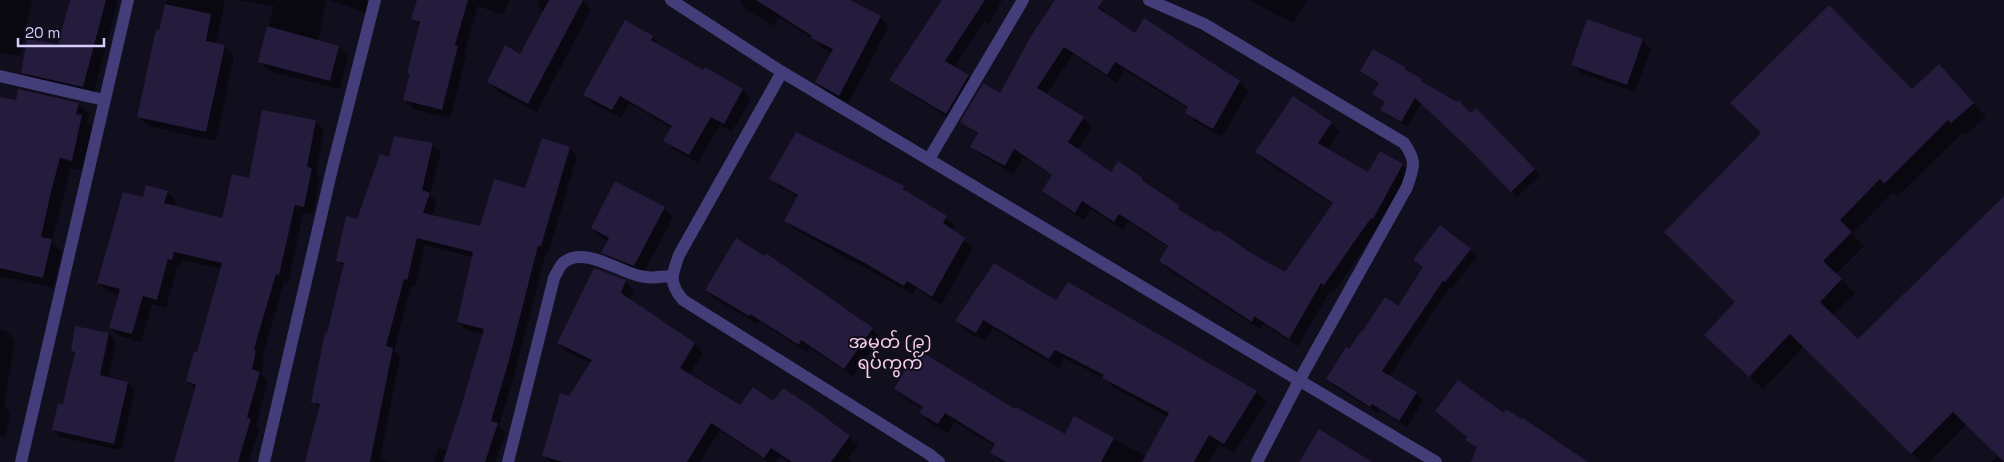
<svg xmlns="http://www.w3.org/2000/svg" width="2004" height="462" font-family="'Space Grotesk','Noto Sans Myanmar',sans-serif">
<rect width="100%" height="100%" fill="#110e1e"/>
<g fill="#0007">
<path d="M0,0h32l-12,56 -20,-4z"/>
<path d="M71,0h47l-25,96 -61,-14 -9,-10 35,-26z"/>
<path d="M167,0h58l-9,44 8,2 10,10 -18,85 -68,-15 -9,-10z"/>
<path d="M239,0h87l-8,41 20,6 10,9 -9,33 -70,-18 -10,-10 15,-55z"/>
<path d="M330,0h38l-3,12z"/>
<path d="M418,0h91l-6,15 -25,-9 -14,48 2,2 -16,62 -37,-9 -8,-9 6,-25 -2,-2 11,-47 -7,-7z"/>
<path d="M540,0h42l9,9 -54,103 -40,-21 -8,-9 32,-27 23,-43 -7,-7z"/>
<path d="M739,0h86l55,17 9,9 -41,78 -23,-14 -9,-8 16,-29 -11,-6 -9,-9 -33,-21 -5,9 -27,-16z"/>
<path d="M943,0h59l-13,24 -5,-3 -30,47 14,8 8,8 -22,37 -55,-34 -8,-7z"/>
<path d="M1056,0h35l8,6 9,8 -1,1 28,19 9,-13 96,61 8,9 -26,46 -27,-16 -8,-8 2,-4 -65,-39 -8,13 -43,-29 -27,41 37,23 9,9 -15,23 34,24 31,5 45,37 98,58 49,-69 -69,-44 -8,-9 36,-54 38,25 9,9 -13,18 42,24 11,-21 22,12 9,9 -31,51 -47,68 -3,-2 -32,55 -35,-22 -3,5 -91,-59 -8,-9 8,-13 -41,-27 -5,9 -32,-21 -7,11 -32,-21 -9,-8 10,-15 -30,-19 -9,17 -33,-19 -9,-9 6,-11 -16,-13 38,-27z"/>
<path d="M1249,0h58v1l-14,22z"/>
<path d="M652,37l9,9 -1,1 43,25 2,-3 38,21 8,9 -19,32 -12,-6 -22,38 -24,-14 -9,-9 7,-12 -43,-25 -8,15 -28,-15 -8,-8z"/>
<path d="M1642,40l9,9 -16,43 -54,-19 -9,-9z"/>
<path d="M1405,68l22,18 44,28 5,-4 64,65 -23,22 -47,-49 -48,-46 -15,24 -20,-11 -5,-5 4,-7 -12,-10 6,-9 -19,-13z"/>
<path d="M1952,79l34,38 -21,18 -3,-2 -64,63 -5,-4 -41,42 12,12 -28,28 19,19 -22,23 25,25 146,-144v265h-13l7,-6 -31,-32 -38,38h-8l-117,-116 -41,43 -44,-41 18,-46 175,-211z"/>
<path d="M0,98l17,4 61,2 11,10 -2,8 5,5 -10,43 -11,-2 -19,74 10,9 -9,37 -53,-12z"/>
<path d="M315,122l9,8 -8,44 4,4 -7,37 -10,-2 -15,70 -4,-1 -22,76 2,2 -3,14 7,7 -12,44 3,3 -10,34h-74l21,-72 -9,-9 11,-27 24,-85 -40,-9 -2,8 -3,-1 -11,41 -14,-4 -11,38 -22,-6 -9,-9 10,-32 -13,-4 -8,-8 45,-85 23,-6 9,9 -2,5 49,13 27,-39z"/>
<path d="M395,137l38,8 8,7 -11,43 7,7 -5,14 49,12 45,-39 43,-41 8,8 -29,98 -2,-1 -30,115 -17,58 7,6 -11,30h-61l5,-14 9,2 35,-116 -17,-4 -8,-8 15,-65 -48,-12 -10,42 -4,-1 -17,65 6,6 -20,101 9,4h-82l13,-53 -8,-8 32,-134 -6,-7 52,-102z"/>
<path d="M771,179l132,8 9,9 34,21 9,9 -3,5 21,17 -32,57 -25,-17 -3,6 -119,-65 -9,-9 13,-23 -18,-10z"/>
<path d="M664,208l9,9 -30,57 -32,-13 -8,-9 5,-11 -7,-4 -9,-9z"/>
<path d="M1470,250l7,7 -25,31 -2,-1 -61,89 27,17 7,7 -16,27 -28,-17 -2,3 -43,-27 -6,-7 34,-45 37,-27 25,-38 -9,-9z"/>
<path d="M625,281l9,9 -5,11 66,43 8,9 -14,22 51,31 34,-3 75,34 9,8 -10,14 4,3h-63l-9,-6 -5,6h-7l-48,-32 -20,32h-150l-7,-7 27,-58 22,-34 -25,-11 -9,-9z"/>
<path d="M1069,283l188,109 9,10 -32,51 -15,-9 -10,18h-208l-10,-10 4,-6 -40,-24 -7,11 -18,-10 -10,-10 3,-4 -18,-11 -10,-9 120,22 50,25 10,-18 72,39 21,-40 -55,-30 -9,-9 -40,-20 -5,10 -66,-40 -8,13 -19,-10 -9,-10 100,-19z"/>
<path d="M706,290l166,39 8,8 -27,39 -43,-28 -3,4 -48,-31 -2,3 -43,-26z"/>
<path d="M0,330l6,1 9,9 -11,66 6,6 -4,24 -6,-1z"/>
<path d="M109,334l7,8 -8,37 20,4 7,8 -14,59 -61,-13 -7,-7 11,-25 12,-50 -4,-4z"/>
</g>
<g fill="#241b3d">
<path d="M70,0h36l-23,87 -62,-14 6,-34 31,5z"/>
<path d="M417,0h51l-13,45 3,1 -16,64 -39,-10 7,-26 -3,-1 13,-51 -9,-3z"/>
<path d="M549,0h34l-55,104 -41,-22 18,-37 15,9z"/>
<path d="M756,0h94l31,16 -42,80 -24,-14 18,-33 -22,-11 1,-2z"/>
<path d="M942,0h43l-40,61 24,14 -23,39 -57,-34z"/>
<path d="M1055,0h48l-5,8 37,25 9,-15 96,63 -27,48 -28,-16 3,-6 -73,-45 -8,13 -43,-28 -27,41 47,29 -16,25 43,30 7,-11 25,17 -1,2 38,26 -2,3 38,23 2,-2 33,23 34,19 48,-69 -78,-51 38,-56 39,26 -14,21 50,29 12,-21 23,13 -30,55 -2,-1 -47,67 -3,-2 -32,56 -35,-23 -2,6 -93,-61 9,-15 -49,-32 -5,8 -32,-21 -7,12 -33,-22 10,-16 -38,-26 -9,17 -35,-19 8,-14 -18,-11 23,-39 17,10 31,-57z"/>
<path d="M165,4l46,10 -5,27 19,4 -19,87 -69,-15 19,-87h3z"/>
<path d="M1829,5l83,84 27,-25 35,39 -23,20 -3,-3 -64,64 -4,-5 -40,41 12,12 -29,29 19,18 -22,23 38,37 146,-143v266l-51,-50 -42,42 -121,-120 -41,43 -45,-42 31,-33 -71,-70 97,-99 -31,-30z"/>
<path d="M1587,19l56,20 -16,46 -56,-20z"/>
<path d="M625,20l28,16 -2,4 52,30 2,-3 38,22 -19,35 -13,-7 -22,38 -26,-14 9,-15 -52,-30 -8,14 -29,-15z"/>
<path d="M267,26l72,20 -9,35 -72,-19z"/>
<path d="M1373,49l32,18v2l17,10 -1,2 36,21 1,-2 13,13 5,-5 59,61 -24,23 -46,-47 -50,-47 -14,24 -21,-12 5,-8 -13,-8 7,-11 -19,-12z"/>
<path d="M18,89l61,14 -3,11 6,1 -10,46 -12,-3 -9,34 -10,45 11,2 -9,39 -43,-10v-171l16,3z"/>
<path d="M262,110l54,10 -9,47 5,1 -8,39 -9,-2 -16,70 -3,-1 -22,75 2,2 -4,18 8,3 -13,45 4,2 -13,43h-64l22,-77 -10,-4 8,-30 3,1 25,-89 -48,-11 -2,8 -4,-1 -11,41 -14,-4 -11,38 -23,-6 11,-39 -23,-6 26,-91 20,5 3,-12 22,6 -4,12 58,15 10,-44 17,4z"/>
<path d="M796,132l108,54 -1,3 44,27 -4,7 22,15 -33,59 -25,-16 -3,5 -41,-24 -79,-41 14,-26 -29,-16z"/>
<path d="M394,136l39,7 -11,47 8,3 -7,20 57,13 14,-47 31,9 17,-50 28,9 -29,99h-3l-29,114 -18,61 7,2 -13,39h-42l17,-52 24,-81 -27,-7 16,-70 -56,-14 -10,42 -3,-1 -18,67 7,2 -23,114h-65l15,-58 -9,-2 14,-69h2l17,-70 -8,-2 10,-45 11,3 23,-65 9,3z"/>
<path d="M615,181l50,26 -31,59 -33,-13 8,-15 -18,-10z"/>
<path d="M1440,225l31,24 -26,33 -2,-1 -61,90 35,21 -18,29 -27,-17 -2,3 -44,-28 20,-32 3,2 12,-18 1,1 23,-35 13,9 25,-39 -10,-7z"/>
<path d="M736,238l28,18 2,-3 107,75 -29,41 -43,-29 -2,5 -49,-31 -1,2 -44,-26z"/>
<path d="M994,263l62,37 12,-18 189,109 -33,53 -15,-9 -15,27h-52l27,-49 -67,-35 2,-3 -49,-25 -6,9 -66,-39 -7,13 -21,-12z"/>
<path d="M594,268l32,12 -5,13 74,50 -15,25 60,37 13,-18 20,14 10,-13 29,19 38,29 -19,26h-39l-21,-14 -7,10 -53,-35 -24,39h-124l-21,-6 18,-63 9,3 23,-36 -35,-17z"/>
<path d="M75,326l34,7 -9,42 28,7 -14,62 -62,-14 6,-27 5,1 12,-52 -4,-1z"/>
<path d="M917,349l98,60 1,-2 49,27 9,-18 40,22 -13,24h-95l-16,-9 5,-9 -50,-31 -7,11 -19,-11 4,-6 -29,-18z"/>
<path d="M1458,380l46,33 2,-4 16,10 1,-1 65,44h-117l6,-15 -12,-7 2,-3 -32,-26z"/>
<path d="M1319,429l53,33h-73z"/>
</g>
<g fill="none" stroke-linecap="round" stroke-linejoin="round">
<g stroke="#433d79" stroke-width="12">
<path d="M671,0l111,72 654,390"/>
<path d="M1149,0l55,24 200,119c13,18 10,24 3,44l-107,192 -43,83"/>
<path d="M782,72l-103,183c-7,20 -11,27 4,45l246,154 10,8"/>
<path d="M0,76l104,24"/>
<path d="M929,159l94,-159"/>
<path d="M21,462l107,-462"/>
<path d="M264,462l68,-293 43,-169"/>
<path d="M508,462l46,-184c2,-4 5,-10 8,-14 19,-19 55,6 74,11 13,4 23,2 36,1"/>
</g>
</g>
<g text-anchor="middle" stroke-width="4" stroke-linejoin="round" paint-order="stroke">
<g font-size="18" fill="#fbd0e9" stroke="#110e1e">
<text x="890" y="348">အမှတ် (၉)<tspan x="890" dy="21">ရပ်ကွက်</tspan></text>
</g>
</g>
<path d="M18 38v8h86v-8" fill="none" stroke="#d6cefb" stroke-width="2.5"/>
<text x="25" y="38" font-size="15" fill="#d6cefb" stroke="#110e1e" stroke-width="4" paint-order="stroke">20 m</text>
</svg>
